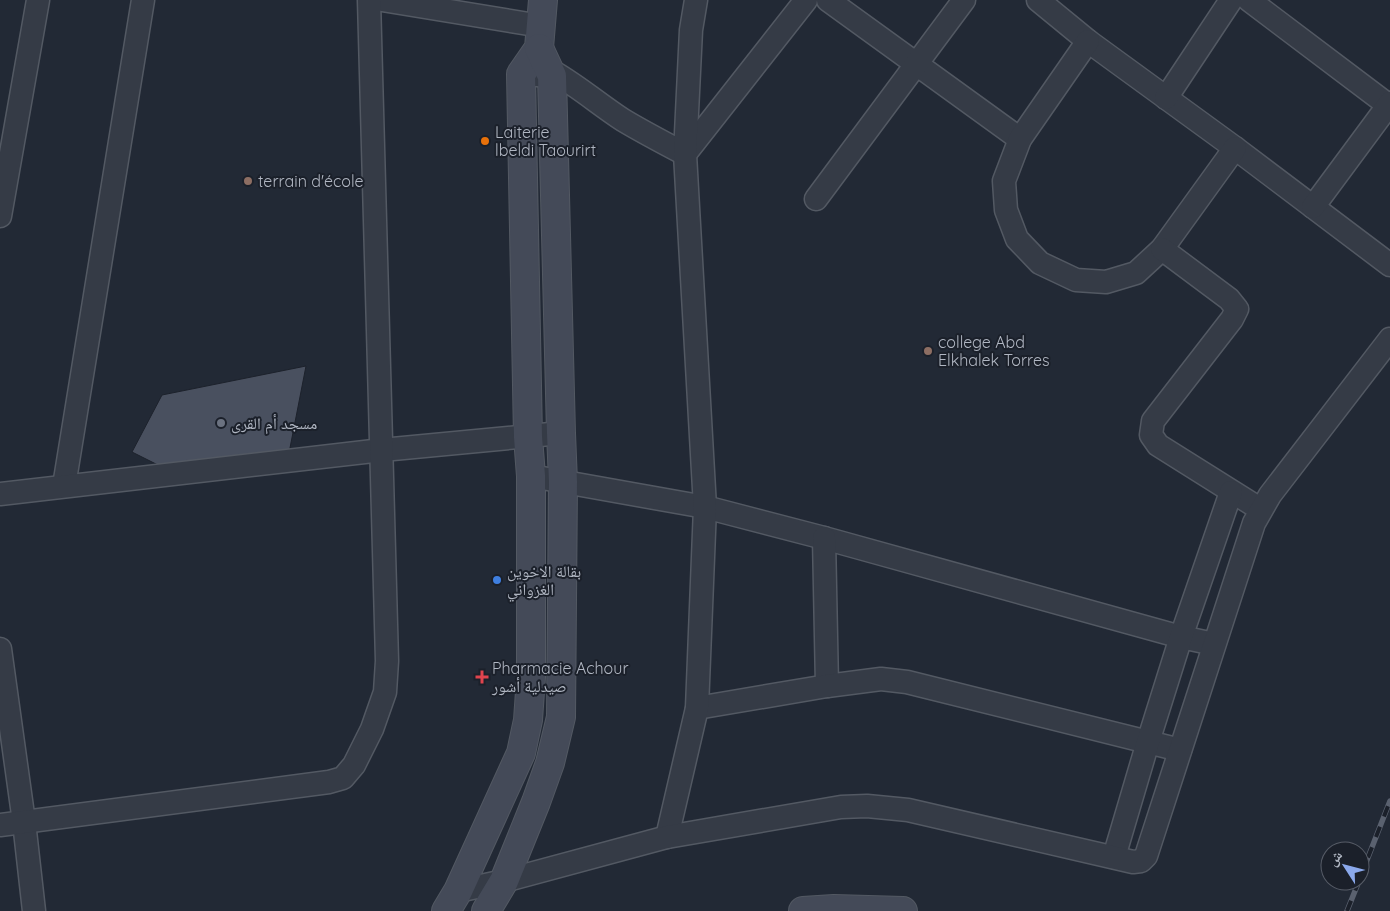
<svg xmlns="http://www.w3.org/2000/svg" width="1390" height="911" font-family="Quicksand,'Noto Naskh Arabic',sans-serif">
<rect width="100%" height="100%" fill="#222935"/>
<path fill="#49505f" stroke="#1d222c" d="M306,366l-17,87 -127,14 -30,-15 30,-57z"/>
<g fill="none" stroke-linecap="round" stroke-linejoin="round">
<defs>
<g id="street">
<path d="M382,0l159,26"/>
<path d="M828,0l192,139"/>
<path d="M1038,0l50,41 147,107 155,117"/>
<path d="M1249,0l139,105"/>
<path d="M1088,41l-68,98 -16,42 2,29 11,29 23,24 36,17 30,2 30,-9 26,-24 73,-101"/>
<path d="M537,75l15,1 3,-3c24,14 45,32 68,47 20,12 41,23 62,34l121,-154"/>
<path d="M1166,98l65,-98"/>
<path d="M816,199l148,-199"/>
<path d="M1313,207l77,-104"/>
<path d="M0,216l38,-216"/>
<path d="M1162,249l67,50 8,10 -5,10 -79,102 -2,14 7,10 102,64"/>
<path d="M531,476l174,31 119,31 357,99 33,7"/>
<path d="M64,486l79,-486"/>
<path d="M0,494l382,-44 179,-17"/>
<path d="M824,538l3,148"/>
<path d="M0,649l24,173 10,89"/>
<path d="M697,708l130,-22 54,-7 26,3 273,68"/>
<path d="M0,825l329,-43 14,-4 11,-13 18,-36 13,-37 2,-31 -18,-661"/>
<path d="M667,837l30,-129 8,-201 -20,-353 6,-124 5,-30"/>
<path d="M1114,857l34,-115 33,-105 50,-145"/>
<path d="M458,891l46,-10 163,-44 174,-30 26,-1 41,4 225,52 8,-1 5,-5 108,-333 16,-28 120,-156"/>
</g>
<g id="secondary">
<path d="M446,911l12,-20 63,-138 7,-33 3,-43v-201l-3,-39 -7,-363 18,-26 4,-48"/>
<path d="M486,911l18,-30 32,-79 14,-39 11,-46 2,-235 -2,-49 -9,-357 -13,-28"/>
<path d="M803,911l31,-2 69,2"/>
</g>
</defs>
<use href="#street" stroke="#535963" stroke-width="25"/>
<use href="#secondary" stroke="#535963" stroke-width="30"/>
<use href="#street" stroke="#353b46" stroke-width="22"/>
<use href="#secondary" stroke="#444a58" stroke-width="28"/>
<defs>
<g id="rail">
<path d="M1360,878l30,-77"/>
<path d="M1347,911l12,-30"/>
</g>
</defs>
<use href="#rail" stroke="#5a616f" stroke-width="5.5"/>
<use href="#rail" stroke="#1b202a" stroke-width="4" stroke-dasharray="11" stroke-linecap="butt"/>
</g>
<circle fill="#e8710a" stroke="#1b202a" stroke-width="2" cx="485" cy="141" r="5"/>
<g fill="#8d6e63" stroke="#1b202a" stroke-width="2">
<circle cx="248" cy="181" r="5"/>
<circle cx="928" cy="351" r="5"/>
</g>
<circle fill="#6b7280" stroke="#1b202a" stroke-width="2" cx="221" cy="423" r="5"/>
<circle fill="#3f7fe0" stroke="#1b202a" stroke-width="2" cx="497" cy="580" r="5"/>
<path fill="#e0444e" stroke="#1b202a" stroke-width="2" d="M479.5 669.5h5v5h5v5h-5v5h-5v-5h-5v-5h5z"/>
<g text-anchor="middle" stroke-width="4" stroke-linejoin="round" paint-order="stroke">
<g font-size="16" fill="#b0b6c2" stroke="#1b202a" text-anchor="start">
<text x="495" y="138">Laiterie<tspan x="495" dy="18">lbeldi Taourirt</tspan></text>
<text x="258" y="187">terrain d'école</text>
<text x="938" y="348">college Abd<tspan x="938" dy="18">Elkhalek Torres</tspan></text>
<text x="231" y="429">مسجد أم القرى</text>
<text x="507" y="577">بقالة الاخوين<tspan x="507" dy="18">الغزواني</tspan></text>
<text x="492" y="674">Pharmacie Achour<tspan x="492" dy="18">صيدلية أشور</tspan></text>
</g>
</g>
<g transform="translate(1345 866) rotate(306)"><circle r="24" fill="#1b202a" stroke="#575c67"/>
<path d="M0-4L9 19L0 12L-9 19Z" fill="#8ba9ec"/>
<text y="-8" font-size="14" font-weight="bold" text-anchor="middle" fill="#b0b6c2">ش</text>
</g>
</svg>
